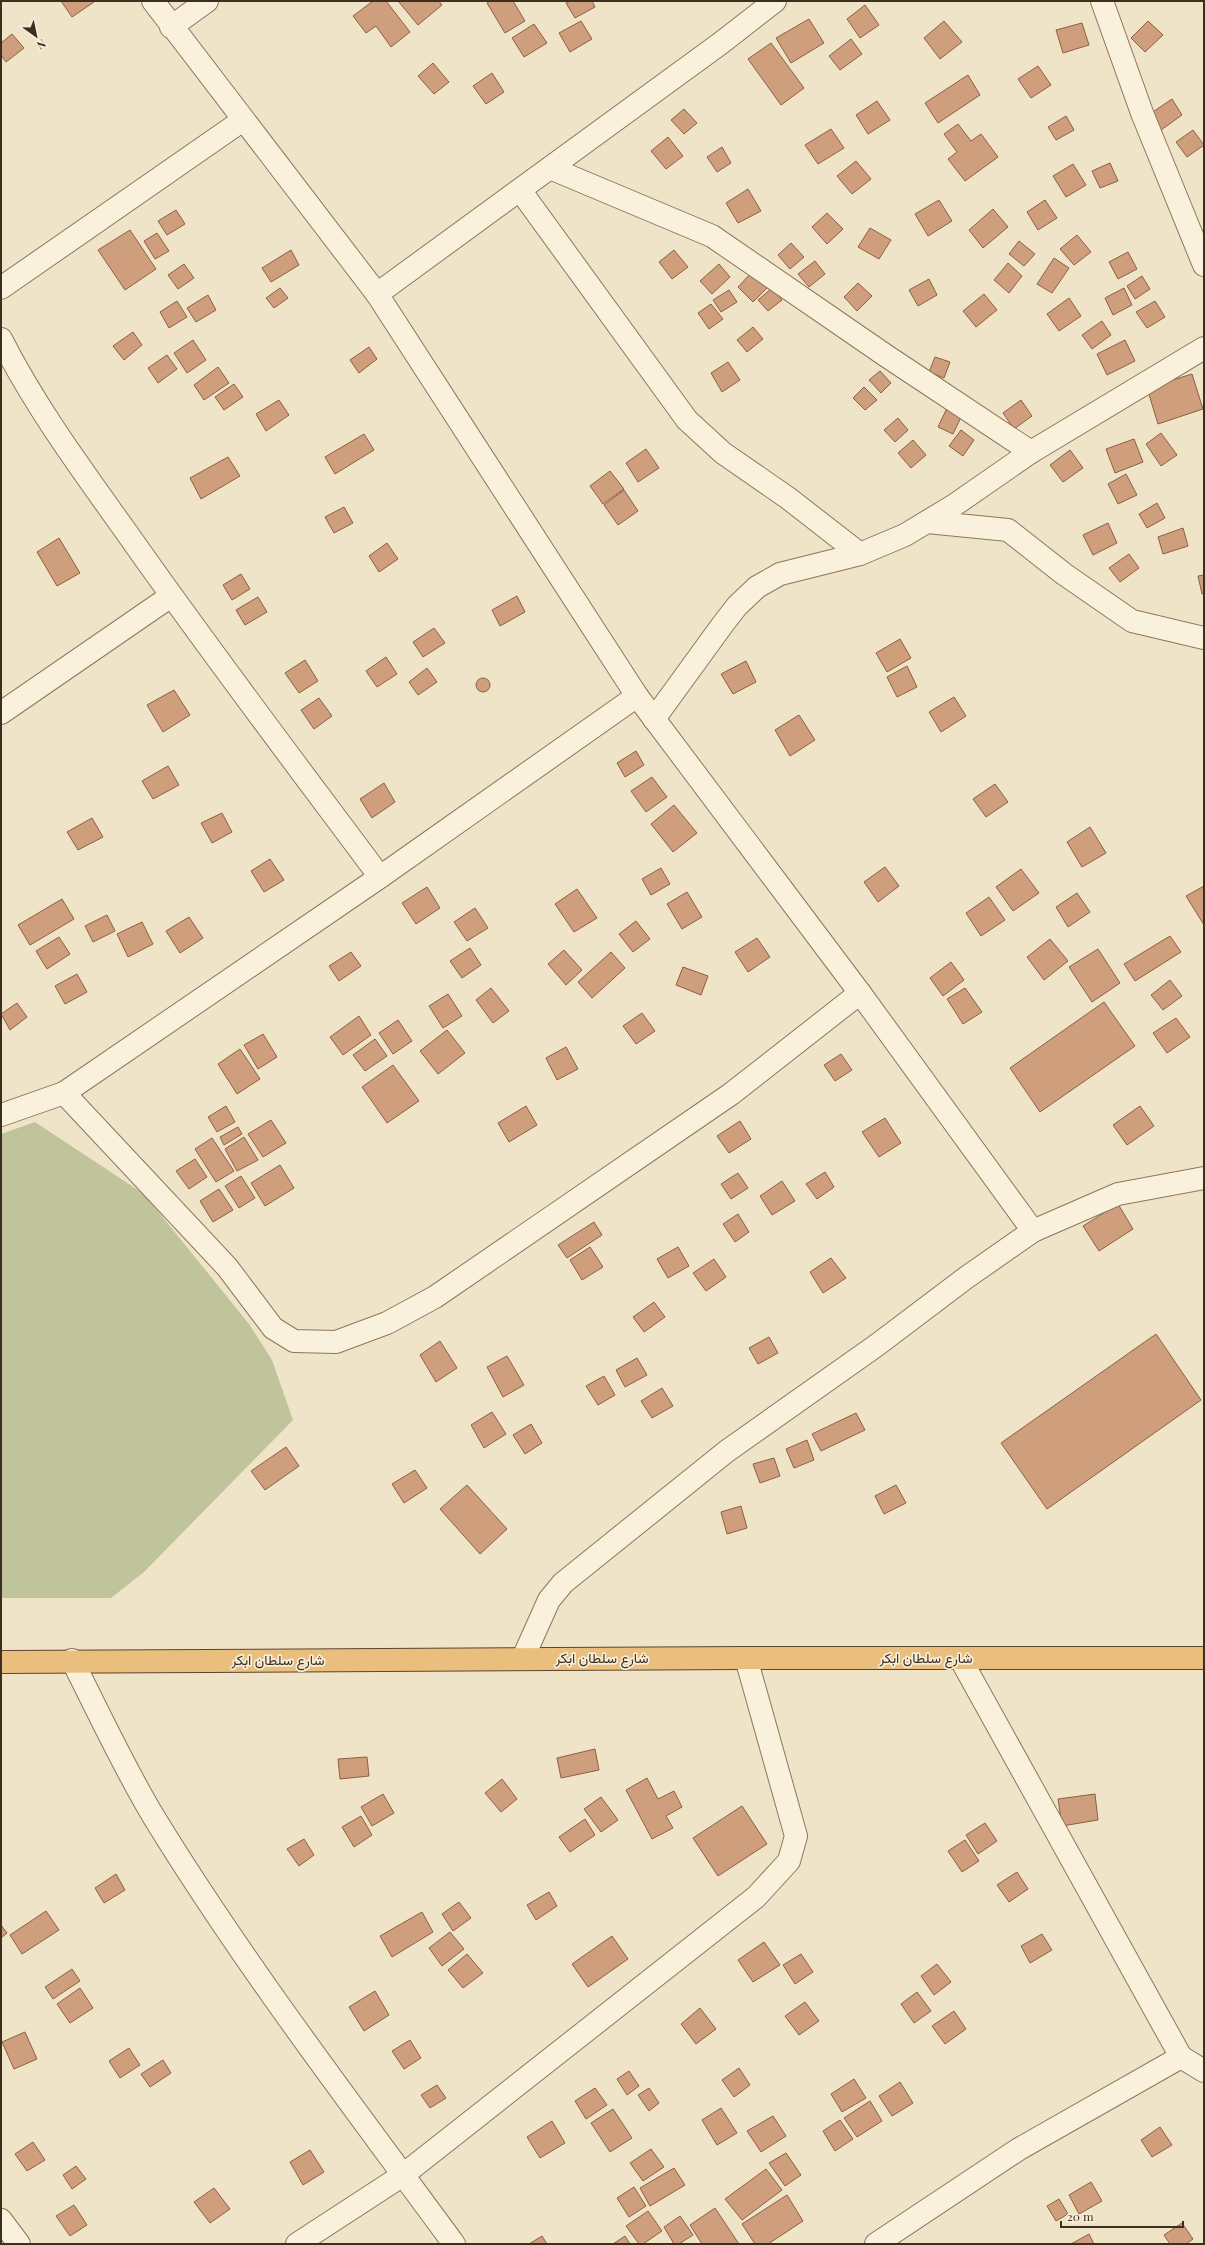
<svg xmlns="http://www.w3.org/2000/svg" width="1205" height="2245" font-family="'Playfair Display',Vazirmatn,serif">
<rect width="100%" height="100%" fill="#f0e4c8"/>
<path fill="#bfc49a" d="M35,1122l109,72 105,130 23,36 21,60 -149,152 -33,26h-110v-464z"/>
<g fill="#cf9f7d" stroke="#8d5f41">
<path d="M61,1h32l1,1 -22,15z"/>
<path d="M373,1h13l24,31 -19,15 -15,-21 -10,7 -13,-17z"/>
<path d="M398,1h41l3,4 -24,20z"/>
<path d="M490,1h23l12,20 -20,12 -18,-30z"/>
<path d="M570,1h22l3,6 -20,11 -9,-15z"/>
<path d="M865,5l14,20 -19,13 -13,-19z"/>
<path d="M809,19l15,24 -33,20 -15,-25z"/>
<path d="M581,21l11,18 -22,13 -11,-19z"/>
<path d="M944,21l18,21 -22,17 -16,-21z"/>
<path d="M1148,21l15,14 -18,17 -14,-14z"/>
<path d="M1082,23l7,22 -26,8 -7,-23z"/>
<path d="M534,24l13,19 -23,14 -12,-19z"/>
<path d="M12,34l12,14 -18,14 -5,-7v-12z"/>
<path d="M851,39l11,15 -22,16 -11,-14z"/>
<path d="M771,43l33,45 -23,17 -33,-46z"/>
<path d="M433,63l16,19 -15,12 -16,-18z"/>
<path d="M1038,66l13,19 -20,13 -13,-19z"/>
<path d="M492,73l12,19 -18,12 -13,-18z"/>
<path d="M968,75l12,20 -42,28 -13,-20z"/>
<path d="M1172,99l10,16 -21,15 -11,-16z"/>
<path d="M877,101l13,19 -22,14 -12,-19z"/>
<path d="M684,109l13,14 -13,11 -13,-14z"/>
<path d="M1066,116l8,14 -18,10 -8,-13z"/>
<path d="M958,124l13,17 10,-7 17,23 -33,24 -17,-22 9,-7 -13,-18z"/>
<path d="M831,129l13,19 -26,16 -13,-19z"/>
<path d="M1193,130l11,15 -17,12 -11,-15z"/>
<path d="M668,137l15,19 -17,13 -15,-18z"/>
<path d="M722,147l9,16 -14,9 -10,-15z"/>
<path d="M856,161l15,18 -19,15 -15,-18z"/>
<path d="M1110,163l8,18 -18,7 -8,-17z"/>
<path d="M1073,164l13,21 -20,12 -13,-21z"/>
<path d="M748,189l13,22 -23,12 -12,-20z"/>
<path d="M939,200l13,21 -24,15 -13,-22z"/>
<path d="M1045,200l12,18 -19,12 -11,-18z"/>
<path d="M993,209l15,18 -25,21 -14,-18z"/>
<path d="M176,210l9,14 -18,11 -9,-14z"/>
<path d="M827,213l16,16 -16,15 -15,-17z"/>
<path d="M870,228l21,12 -12,19 -21,-12z"/>
<path d="M130,230l26,39 -31,21 -27,-40z"/>
<path d="M157,233l12,18 -14,8 -11,-18z"/>
<path d="M1077,235l14,17 -17,13 -14,-16z"/>
<path d="M1019,241l16,13 -11,12 -15,-12z"/>
<path d="M791,243l13,14 -14,12 -12,-14z"/>
<path d="M291,250l8,15 -28,17 -9,-14z"/>
<path d="M674,250l14,17 -16,12 -13,-17z"/>
<path d="M1128,252l9,17 -19,10 -9,-17z"/>
<path d="M1054,258l15,10 -17,25 -15,-9z"/>
<path d="M815,261l10,13 -16,13 -11,-13z"/>
<path d="M1008,263l14,13 -13,17 -15,-13z"/>
<path d="M184,264l10,14 -16,11 -10,-14z"/>
<path d="M719,264l11,13 -18,17 -12,-13z"/>
<path d="M752,272l15,16 -14,14 -15,-15z"/>
<path d="M1142,276l8,13 -15,10 -8,-13z"/>
<path d="M929,279l8,16 -19,11 -9,-16z"/>
<path d="M858,283l14,13 -15,15 -13,-14z"/>
<path d="M280,288l8,10 -14,10 -8,-10z"/>
<path d="M772,288l10,12 -14,11 -10,-11z"/>
<path d="M1124,288l8,17 -19,10 -8,-17z"/>
<path d="M729,290l8,12 -16,10 -8,-12z"/>
<path d="M984,294l13,16 -21,17 -13,-16z"/>
<path d="M208,295l8,15 -20,12 -9,-14z"/>
<path d="M1069,298l12,18 -22,15 -12,-17z"/>
<path d="M177,301l10,16 -18,11 -9,-16z"/>
<path d="M1155,301l10,16 -18,11 -11,-16z"/>
<path d="M711,304l12,15 -14,10 -11,-16z"/>
<path d="M1102,321l9,14 -19,14 -10,-14z"/>
<path d="M753,327l10,12 -16,13 -10,-12z"/>
<path d="M133,332l9,13 -18,15 -11,-14z"/>
<path d="M193,340l13,20 -19,13 -13,-20z"/>
<path d="M1125,340l10,21 -28,14 -10,-21z"/>
<path d="M369,347l8,12 -18,14 -9,-13z"/>
<path d="M167,355l10,14 -19,14 -10,-15z"/>
<path d="M935,357l15,5 -6,16 -15,-6z"/>
<path d="M728,362l12,18 -18,12 -11,-19z"/>
<path d="M218,367l11,16 -25,17 -10,-15z"/>
<path d="M880,371l11,12 -10,10 -12,-13z"/>
<path d="M1192,374l11,35 -45,15 -11,-36z"/>
<path d="M234,384l9,13 -19,13 -9,-13z"/>
<path d="M864,387l13,13 -12,10 -12,-12z"/>
<path d="M279,400l10,15 -23,16 -10,-17z"/>
<path d="M1021,400l11,16 -18,13 -11,-16z"/>
<path d="M947,408l15,7 -9,19 -15,-7z"/>
<path d="M898,418l10,12 -13,12 -11,-12z"/>
<path d="M961,430l13,10 -11,16 -14,-10z"/>
<path d="M1161,433l16,22 -16,11 -15,-22z"/>
<path d="M364,434l10,16 -39,24 -10,-17z"/>
<path d="M1134,439l9,23 -28,11 -9,-24z"/>
<path d="M913,440l13,15 -15,13 -13,-15z"/>
<path d="M646,449l13,19 -21,14 -12,-19z"/>
<path d="M1070,450l13,18 -20,14 -13,-17z"/>
<path d="M228,457l12,19 -39,23 -11,-21z"/>
<path d="M610,471l14,18 -21,15 -13,-18z"/>
<path d="M1126,474l11,21 -19,9 -10,-20z"/>
<path d="M624,490l14,21 -20,14 -14,-20z"/>
<path d="M1157,503l8,15 -18,10 -8,-14z"/>
<path d="M344,507l9,16 -19,10 -9,-16z"/>
<path d="M1108,523l9,20 -24,12 -10,-20z"/>
<path d="M1183,528l5,18 -25,8 -5,-17z"/>
<path d="M59,538l21,35 -23,13 -20,-34z"/>
<path d="M387,543l11,16 -19,13 -10,-16z"/>
<path d="M1129,554l10,14 -19,14 -11,-14z"/>
<path d="M241,574l9,15 -18,11 -9,-15z"/>
<path d="M1204,575v19h-2l-4,-18z"/>
<path d="M517,596l8,16 -25,14 -8,-16z"/>
<path d="M258,597l9,15 -22,13 -9,-15z"/>
<path d="M434,628l11,15 -22,14 -10,-15z"/>
<path d="M900,639l11,19 -24,14 -11,-19z"/>
<path d="M386,657l11,17 -20,13 -11,-16z"/>
<path d="M305,660l13,21 -19,12 -14,-20z"/>
<path d="M746,661l10,21 -23,12 -12,-20z"/>
<path d="M907,666l10,21 -20,10 -10,-20z"/>
<path d="M427,668l10,14 -19,13 -9,-13z"/>
<circle cx="483" cy="685" r="7"/>
<path d="M174,690l16,25 -27,17 -16,-27z"/>
<path d="M954,697l12,19 -25,16 -12,-20z"/>
<path d="M319,698l13,18 -18,13 -13,-19z"/>
<path d="M799,715l16,25 -25,16 -15,-26z"/>
<path d="M636,751l8,14 -19,12 -8,-14z"/>
<path d="M168,766l11,19 -26,14 -11,-18z"/>
<path d="M652,777l15,20 -21,15 -15,-21z"/>
<path d="M384,783l11,19 -23,16 -12,-19z"/>
<path d="M995,784l13,18 -22,15 -13,-18z"/>
<path d="M674,805l23,28 -24,19 -22,-28z"/>
<path d="M222,813l10,19 -20,11 -11,-20z"/>
<path d="M92,818l11,19 -25,13 -11,-18z"/>
<path d="M1090,827l16,26 -24,14 -15,-25z"/>
<path d="M270,859l14,21 -20,12 -13,-21z"/>
<path d="M885,867l14,19 -21,16 -14,-20z"/>
<path d="M661,868l9,16 -19,11 -9,-16z"/>
<path d="M1021,869l18,24 -26,18 -17,-24z"/>
<path d="M1204,886v39l-18,-29z"/>
<path d="M427,887l13,21 -24,16 -14,-21z"/>
<path d="M577,889l20,29 -23,14 -19,-28z"/>
<path d="M687,892l15,25 -20,12 -15,-25z"/>
<path d="M1077,893l13,19 -22,15 -12,-20z"/>
<path d="M989,897l16,23 -24,16 -15,-23z"/>
<path d="M62,899l12,20 -44,26 -12,-20z"/>
<path d="M475,908l13,20 -21,13 -13,-19z"/>
<path d="M107,915l8,16 -22,11 -8,-16z"/>
<path d="M189,917l14,21 -23,15 -14,-22z"/>
<path d="M636,921l14,18 -17,13 -14,-18z"/>
<path d="M142,922l11,22 -25,13 -11,-23z"/>
<path d="M1170,936l11,16 -46,29 -11,-17z"/>
<path d="M59,937l11,17 -23,15 -11,-18z"/>
<path d="M757,938l13,19 -22,15 -13,-20z"/>
<path d="M1050,939l18,22 -24,19 -17,-23z"/>
<path d="M470,948l11,17 -19,13 -12,-17z"/>
<path d="M1098,949l22,34 -28,19 -23,-35z"/>
<path d="M564,950l18,20 -16,15 -18,-21z"/>
<path d="M351,952l10,14 -22,15 -10,-15z"/>
<path d="M611,952l14,16 -33,30 -14,-16z"/>
<path d="M951,962l13,18 -21,16 -13,-18z"/>
<path d="M683,967l25,9 -7,19 -25,-10z"/>
<path d="M77,974l10,18 -22,12 -10,-18z"/>
<path d="M1170,980l12,16 -19,14 -12,-15z"/>
<path d="M491,988l18,23 -16,12 -17,-23z"/>
<path d="M965,988l17,24 -19,12 -16,-25z"/>
<path d="M448,994l14,22 -19,12 -14,-22z"/>
<path d="M1104,1002l31,44 -95,66 -30,-44z"/>
<path d="M17,1003l10,14 -17,13 -9,-16z"/>
<path d="M642,1013l13,18 -19,13 -13,-18z"/>
<path d="M359,1016l12,19 -28,20 -13,-18z"/>
<path d="M1176,1018l14,19 -23,16 -14,-20z"/>
<path d="M398,1020l14,21 -19,13 -14,-21z"/>
<path d="M447,1030l18,23 -27,21 -18,-23z"/>
<path d="M263,1034l14,23 -19,12 -14,-24z"/>
<path d="M375,1039l12,17 -22,15 -12,-16z"/>
<path d="M566,1047l12,22 -21,11 -11,-22z"/>
<path d="M240,1049l20,30 -23,15 -19,-30z"/>
<path d="M841,1054l11,16 -17,11 -11,-16z"/>
<path d="M393,1065l26,36 -32,22 -25,-36z"/>
<path d="M226,1106l9,16 -18,10 -9,-15z"/>
<path d="M526,1106l11,19 -28,17 -11,-19z"/>
<path d="M1140,1106l14,20 -27,19 -14,-20z"/>
<path d="M885,1118l16,25 -22,14 -17,-25z"/>
<path d="M271,1120l15,23 -23,14 -15,-23z"/>
<path d="M740,1121l11,18 -22,14 -12,-17z"/>
<path d="M238,1127l4,7 -18,11 -4,-8z"/>
<path d="M244,1137l14,23 -21,11 -12,-22z"/>
<path d="M212,1138l22,33 -18,11 -21,-33z"/>
<path d="M195,1159l12,18 -18,12 -13,-18z"/>
<path d="M280,1165l14,23 -29,18 -14,-23z"/>
<path d="M825,1172l9,15 -17,12 -11,-15z"/>
<path d="M738,1173l10,15 -17,11 -10,-15z"/>
<path d="M241,1176l14,22 -16,10 -14,-22z"/>
<path d="M782,1181l13,20 -23,14 -12,-19z"/>
<path d="M219,1189l14,21 -20,12 -13,-21z"/>
<path d="M1118,1204l15,25 -34,22 -16,-25z"/>
<path d="M738,1214l11,18 -14,10 -12,-18z"/>
<path d="M594,1222l8,13 -35,23 -9,-13z"/>
<path d="M590,1247l13,20 -21,13 -12,-20z"/>
<path d="M678,1247l11,19 -21,12 -11,-19z"/>
<path d="M831,1258l15,20 -23,15 -13,-21z"/>
<path d="M714,1259l12,18 -20,14 -13,-18z"/>
<path d="M654,1302l11,15 -21,15 -11,-15z"/>
<path d="M1156,1334l45,66 -154,109 -46,-66z"/>
<path d="M769,1337l9,16 -20,11 -9,-16z"/>
<path d="M440,1341l17,27 -21,14 -16,-27z"/>
<path d="M507,1356l17,29 -21,12 -16,-30z"/>
<path d="M637,1358l10,17 -22,12 -9,-17z"/>
<path d="M604,1376l11,19 -17,10 -12,-19z"/>
<path d="M662,1388l11,18 -21,12 -11,-17z"/>
<path d="M492,1412l14,22 -22,14 -13,-23z"/>
<path d="M856,1413l9,17 -44,21 -9,-17z"/>
<path d="M531,1424l11,19 -17,11 -12,-19z"/>
<path d="M807,1440l7,20 -20,8 -8,-19z"/>
<path d="M286,1447l13,19 -34,24 -14,-19z"/>
<path d="M774,1458l6,18 -20,7 -7,-19z"/>
<path d="M415,1470l12,18 -23,15 -12,-19z"/>
<path d="M467,1485l40,44 -27,25 -40,-45z"/>
<path d="M896,1485l10,18 -22,11 -9,-18z"/>
<path d="M741,1506l6,22 -20,6 -6,-22z"/>
<path d="M595,1749l4,21 -38,8 -4,-20z"/>
<path d="M367,1757l2,19 -29,3 -2,-20z"/>
<path d="M647,1778l11,21 16,-8 8,16 -16,9 7,12 -21,11 -26,-49z"/>
<path d="M502,1779l15,20 -16,13 -16,-19z"/>
<path d="M383,1794l11,19 -22,13 -11,-19z"/>
<path d="M1095,1794l3,26 -36,6 -4,-27z"/>
<path d="M601,1797l17,23 -17,12 -17,-23z"/>
<path d="M742,1806l25,38 -49,32 -25,-38z"/>
<path d="M361,1816l11,19 -18,12 -12,-20z"/>
<path d="M585,1819l10,16 -25,17 -11,-15z"/>
<path d="M985,1823l12,18 -19,13 -12,-19z"/>
<path d="M304,1839l10,16 -15,11 -12,-17z"/>
<path d="M965,1840l14,21 -17,11 -14,-21z"/>
<path d="M1017,1872l11,17 -19,13 -12,-17z"/>
<path d="M116,1874l9,16 -21,13 -9,-15z"/>
<path d="M549,1892l8,14 -21,14 -9,-15z"/>
<path d="M459,1902l12,16 -18,13 -11,-17z"/>
<path d="M46,1911l13,19 -37,24 -12,-19z"/>
<path d="M422,1912l11,20 -41,25 -12,-21z"/>
<path d="M1,1925l6,8 -6,5z"/>
<path d="M450,1932l14,17 -22,17 -13,-18z"/>
<path d="M1042,1934l10,16 -22,13 -9,-17z"/>
<path d="M612,1936l16,23 -40,28 -16,-23z"/>
<path d="M764,1942l16,23 -27,17 -15,-22z"/>
<path d="M467,1954l16,19 -20,15 -15,-18z"/>
<path d="M801,1954l12,18 -18,12 -12,-19z"/>
<path d="M937,1964l14,18 -17,13 -13,-19z"/>
<path d="M72,1969l8,12 -27,18 -8,-12z"/>
<path d="M80,1988l13,20 -23,15 -13,-19z"/>
<path d="M375,1991l14,24 -25,16 -15,-24z"/>
<path d="M917,1992l14,19 -17,12 -13,-19z"/>
<path d="M805,2002l14,19 -20,14 -14,-19z"/>
<path d="M700,2008l16,21 -20,15 -15,-20z"/>
<path d="M954,2011l12,18 -21,15 -13,-18z"/>
<path d="M25,2032l12,27 -23,10 -12,-27z"/>
<path d="M410,2040l11,18 -17,11 -12,-18z"/>
<path d="M129,2048l11,17 -20,13 -11,-17z"/>
<path d="M163,2060l8,13 -21,14 -9,-13z"/>
<path d="M739,2068l11,17 -16,12 -12,-17z"/>
<path d="M629,2071l10,15 -12,9 -10,-16z"/>
<path d="M854,2079l12,19 -24,14 -11,-18z"/>
<path d="M900,2082l13,21 -21,13 -13,-20z"/>
<path d="M437,2085l9,13 -16,10 -9,-13z"/>
<path d="M595,2088l12,17 -21,14 -11,-18z"/>
<path d="M649,2088l10,15 -10,8 -11,-16z"/>
<path d="M870,2101l12,20 -25,16 -13,-19z"/>
<path d="M721,2108l16,25 -20,12 -15,-25z"/>
<path d="M613,2109l19,29 -22,14 -19,-29z"/>
<path d="M773,2116l13,20 -25,16 -14,-21z"/>
<path d="M840,2120l13,19 -18,12 -12,-20z"/>
<path d="M552,2121l13,22 -25,15 -13,-21z"/>
<path d="M1160,2127l12,18 -20,12 -11,-17z"/>
<path d="M33,2142l12,18 -18,11 -12,-17z"/>
<path d="M651,2149l13,18 -21,14 -13,-18z"/>
<path d="M310,2150l14,22 -21,13 -13,-23z"/>
<path d="M786,2153l15,22 -16,11 -16,-23z"/>
<path d="M76,2166l10,13 -14,10 -9,-14z"/>
<path d="M674,2168l11,17 -35,21 -10,-18z"/>
<path d="M766,2169l16,21 -40,30 -17,-21z"/>
<path d="M1091,2182l11,19 -23,13 -10,-19z"/>
<path d="M634,2187l12,19 -17,11 -12,-19z"/>
<path d="M214,2188l16,21 -20,14 -16,-21z"/>
<path d="M787,2195l16,26 -35,23h-13l-13,-20z"/>
<path d="M1059,2199l9,15 -12,7 -9,-15z"/>
<path d="M74,2205l13,20 -17,11 -14,-20z"/>
<path d="M715,2208l24,36h-37l-12,-19z"/>
<path d="M648,2211l14,20 -19,13h-4l-13,-18z"/>
<path d="M680,2216l13,19 -14,9h-5l-10,-17z"/>
<path d="M1182,2223l11,16 -7,5h-16l-6,-9z"/>
<path d="M1089,2234l5,10h-23z"/>
<path d="M542,2236l5,8h-18z"/>
<path d="M625,2236l5,8h-17z"/>
</g>
<g fill="none" stroke-linecap="round" stroke-linejoin="round">
<defs>
<g id="minor">
<path d="M153,1l224,293 260,402 223,297 173,238"/>
<path d="M1102,1l40,112 62,152"/>
<path d="M171,27l36,-26"/>
<path d="M550,168l162,68 173,119 146,97"/>
<path d="M520,190l167,230 36,33 65,45 72,56"/>
<path d="M1,288l242,-168"/>
<path d="M377,294l344,-251 54,-42"/>
<path d="M1,339c35,69 81,131 126,194 82,117 168,230 253,344"/>
<path d="M927,522l81,8 56,44 68,47 72,17"/>
<path d="M1,713l170,-117"/>
<path d="M654,719l69,-95 14,-18 20,-19 23,-13 80,-20 45,-19 48,-29 78,-54 173,-104"/>
<path d="M64,1093l316,-216 257,-181"/>
<path d="M1,1115l63,-22 163,174 46,61 21,13 42,1 51,-19 48,-26 296,-203 129,-101"/>
<path d="M523,1658l26,-58 14,-17 164,-132 150,-106 90,-68 66,-46 85,-37 86,-16"/>
<path d="M960,1658l221,399"/>
<path d="M72,1660c27,53 52,108 83,159 91,148 197,286 299,425"/>
<path d="M1,2220l18,24"/>
<path d="M297,2244l106,-69 353,-278 33,-36 7,-25 -50,-178"/>
<path d="M876,2244l143,-95 162,-92 23,14"/>
</g>
<path id="trunk" d="M1,1662l745,-4h458"/>
</defs>
<use href="#minor" stroke="#8d765c" stroke-width="24"/>
<use href="#trunk" stroke="#5b4430" stroke-width="24"/>
<use href="#minor" stroke="#faf1dc" stroke-width="22"/>
<use href="#trunk" stroke="#eabe7c" stroke-width="22"/>
</g>
<g text-anchor="middle" stroke-width="3.5" stroke-linejoin="round" paint-order="stroke">
<g font-size="14" fill="#3d2e20" stroke="#f7eed8">
<text x="602" y="1663">شارع سلطان ابكر</text>
<text x="926" y="1663">شارع سلطان ابكر</text>
<text x="278" y="1665">شارع سلطان ابكر</text>
</g>
</g>
<rect width="1205" height="2245" fill="none" stroke="#3d2e20" stroke-width="4"/>
<g transform="translate(36 36) rotate(147)" stroke="#f7eed8" stroke-width="3" paint-order="stroke">
<path d="M0-3L7 15L0 10L-7 15Z" fill="#3d2e20"/>
<text y="-6" font-size="11" font-weight="bold" text-anchor="middle" fill="#3d2e20">N</text>
</g>
<path d="M1061 2221v6h122v-6" fill="none" stroke="#3d2e20" stroke-width="2"/>
<text x="1067" y="2221" font-size="12" fill="#3d2e20" stroke="#f7eed8" stroke-width="3" paint-order="stroke">20 m</text>
</svg>
